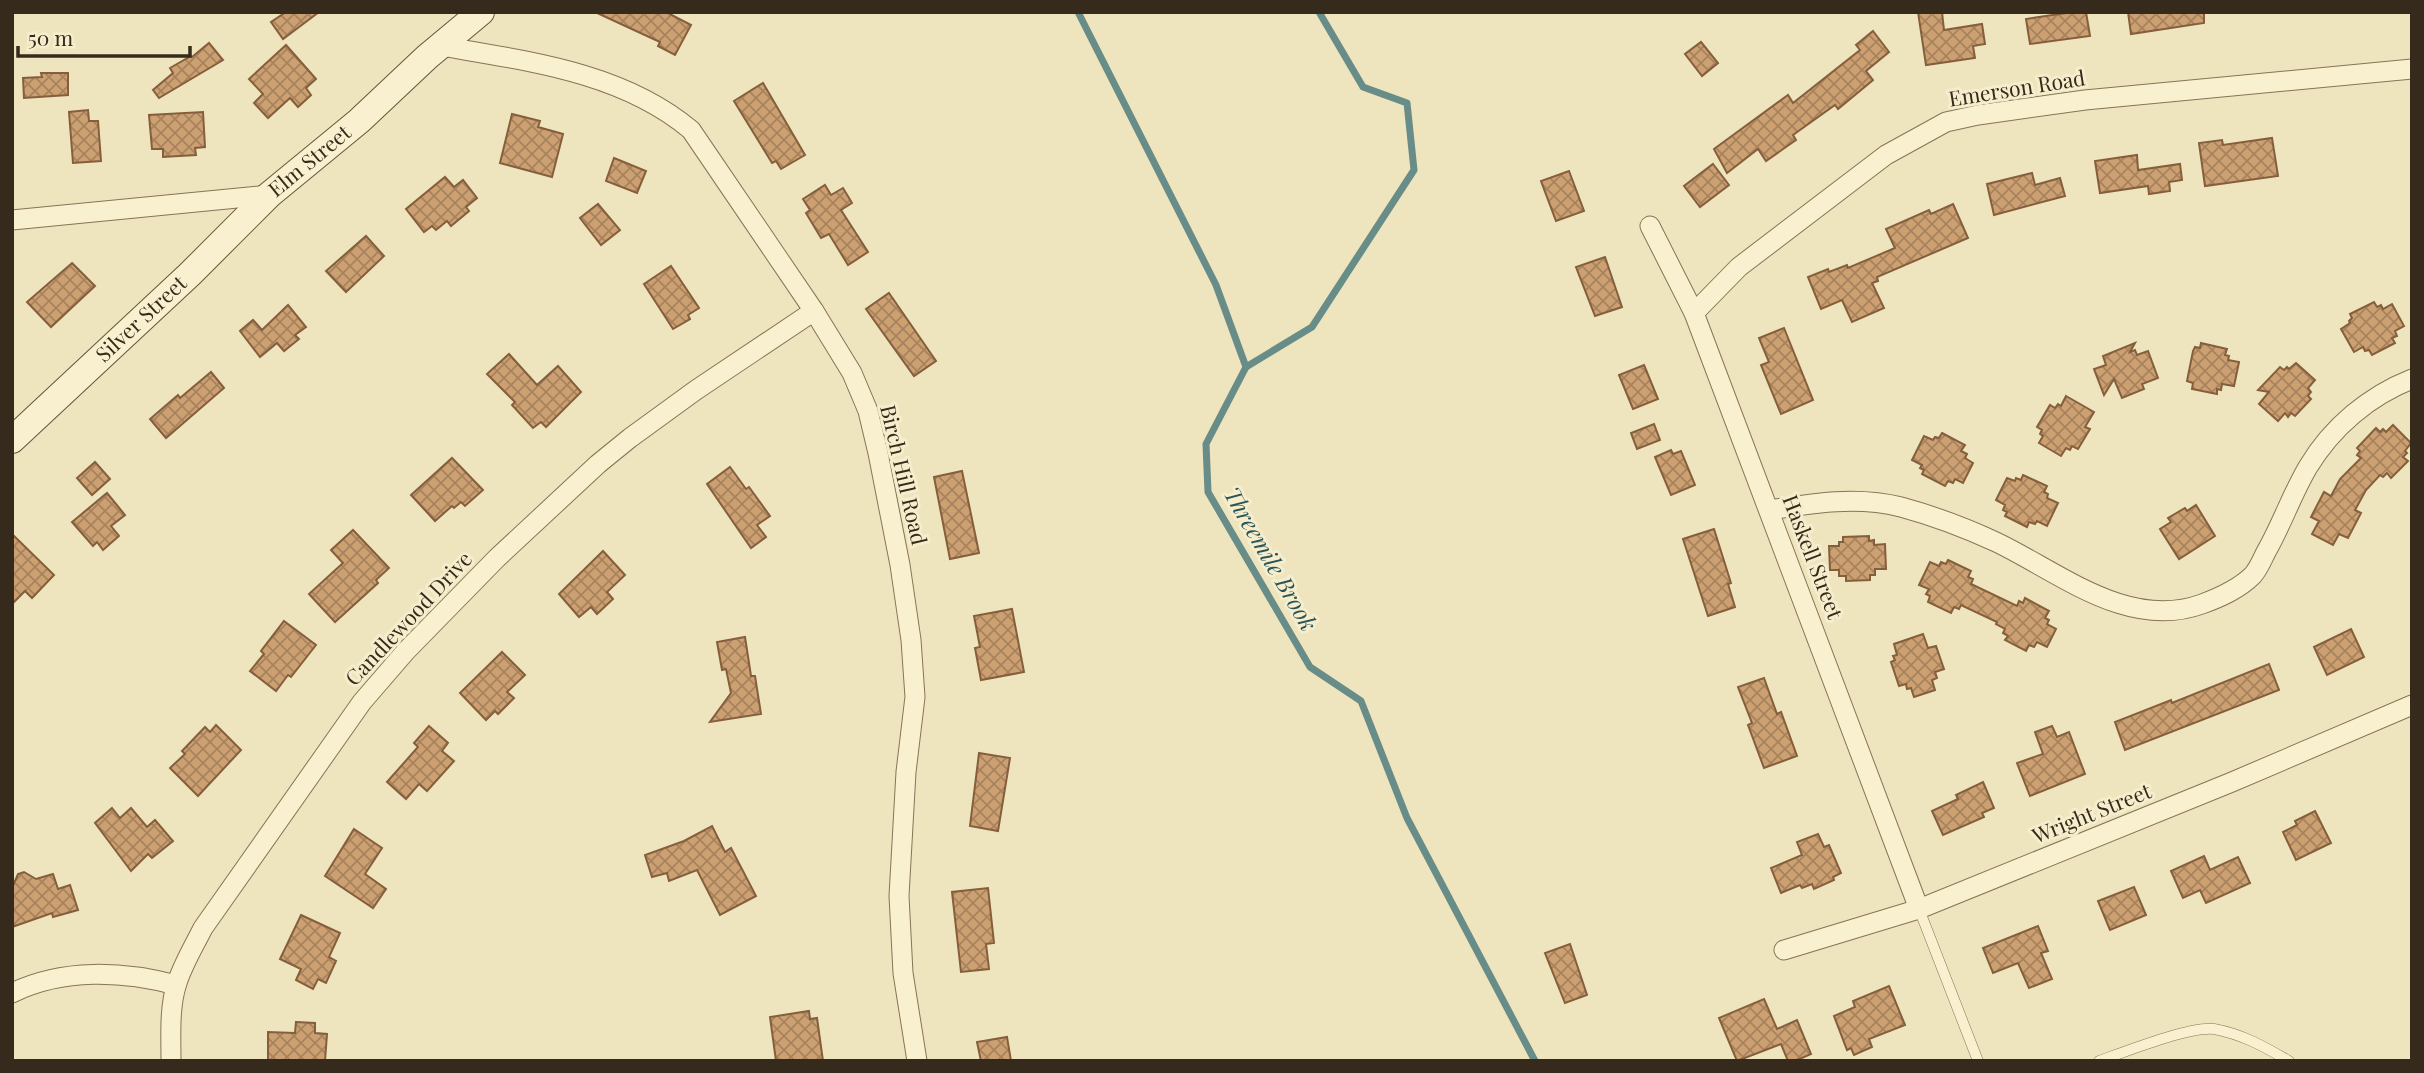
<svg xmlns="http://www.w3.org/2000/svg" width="2424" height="1073" font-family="'Playfair Display',serif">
<defs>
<pattern id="building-cross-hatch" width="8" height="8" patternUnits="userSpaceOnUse" patternTransform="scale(1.75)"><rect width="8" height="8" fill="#cda072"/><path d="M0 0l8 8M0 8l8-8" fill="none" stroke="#a7835d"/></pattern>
</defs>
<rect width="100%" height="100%" fill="#eee4bd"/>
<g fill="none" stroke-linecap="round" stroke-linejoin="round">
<g stroke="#688c87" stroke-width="7">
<path d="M1078,12l138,273 30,82 -40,77 2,48 102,175 51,34 46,117 128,243"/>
<path d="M1246,367l66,-40 102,-157 -7,-67 -44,-16 -44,-75"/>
</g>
</g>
<g fill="url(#building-cross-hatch)" stroke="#855f3c" stroke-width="2">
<path d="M286,12h33l-36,27 -12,-17z"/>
<path d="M595,12h71l25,13 -16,30 -17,-9 2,-4z"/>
<path d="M1918,12h24l2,18 38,-6 3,20 -12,2 2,12 -49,7z"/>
<path d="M2073,12h13l4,24 -60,8 -4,-25z"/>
<path d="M2128,12h76v11l-73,11z"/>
<path d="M1873,31l16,21 -23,19 7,9 -35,29 -3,-4 -42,30 3,5 -30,21 -8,-12 -31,24 -13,-24 74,-54 5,8 67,-53 -4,-5z"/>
<path d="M1701,42l17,21 -16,13 -17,-22z"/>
<path d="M209,43l14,17 -64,38 -6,-8 20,-17 -3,-5 21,-12 1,1z"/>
<path d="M286,45l30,34 -10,9 5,7 -13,12 -8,-9 -22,20 -14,-15 9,-9 -14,-15z"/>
<path d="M41,73h27v22l-44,3 -1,-20 19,-1z"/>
<path d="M763,83l42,72 -24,14 -5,-8 -4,2 -38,-62z"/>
<path d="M88,110l1,11h9l3,40 -28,2 -4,-51z"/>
<path d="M203,112l2,35 -10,1 1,7 -33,2v-8h-11l-3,-34z"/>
<path d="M512,114l28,7 -2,6 25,7 -11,43 -52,-14z"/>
<path d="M2272,138l6,38 -73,10 -6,-43 23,-3 1,5z"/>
<path d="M2137,155l1,15 42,-6 2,16 -13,2 1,9 -21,3 -1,-8 -48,7 -5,-32z"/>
<path d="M614,158l32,13 -9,22 -31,-12z"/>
<path d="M1713,164l16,21 -29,22 -16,-21z"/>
<path d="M1569,171l15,40 -28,10 -15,-40z"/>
<path d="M2032,173l3,12 25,-7 5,18 -71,19 -7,-31z"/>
<path d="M445,177l9,10 9,-7 14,18 -11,9 3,4 -18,15 -4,-5 -11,9 -4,-4 -8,6 -18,-23z"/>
<path d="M825,185l6,10 12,-7 9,15 -11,7 27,42 -20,13 -19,-31 -8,4 -15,-25 4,-3 -7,-11z"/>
<path d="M598,204l22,26 -19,15 -21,-27z"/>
<path d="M1953,204l15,34 -91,39 1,4 -6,2 12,25 -32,14 -10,-22 -21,9 -13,-32 20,-8 1,3 18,-7 1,3 47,-20 -9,-19 43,-19 2,4z"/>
<path d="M366,236l18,20 -38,36 -20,-21z"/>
<path d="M1605,257l17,50 -27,9 -19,-49z"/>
<path d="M72,263l23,23 -44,41 -24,-25z"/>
<path d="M671,266l28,42 -11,7 2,4 -17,10 -29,-45z"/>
<path d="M889,293l47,68 -22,15 -48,-67z"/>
<path d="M2374,302l3,5 4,-2 2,4 9,-5 12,22 -9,5 2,5 -5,2 3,5 -23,12 -3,-5 -4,1 -2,-4 -9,5 -13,-23 9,-6 -1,-2 3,-3 -2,-4z"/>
<path d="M288,305l18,22 -11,8 4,4 -15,12 -7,-8 -17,14 -20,-26 13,-11 9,10z"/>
<path d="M1784,328l29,72 -32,14 -20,-49 8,-3 -10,-24z"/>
<path d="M2135,343l-5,9 5,-2 2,5 11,-4 10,27 -16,6 2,5 -22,9 -8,-19 -10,16 -10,-26 12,-4 -3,-9z"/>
<path d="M2201,343l26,6 -2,6 4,1 -1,4 11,2 -5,24 -12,-2 -1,6 -4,-1v5l-25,-5 1,-6 -6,-2 6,-30 2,-4 5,1z"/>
<path d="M509,354l28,31 21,-19 23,26 -35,35 -5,-5 -8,6 -21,-23 3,-3 -28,-28z"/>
<path d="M2296,363l19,17 -7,8 3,4 -3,4 3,3 -16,17 -4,-3 -3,4 -3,-4 -7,8 -19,-17 10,-12 -11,-2 22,-23 4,3 3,-3 2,2z"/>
<path d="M1644,365l14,34 -25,10 -14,-34z"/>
<path d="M211,372l13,16 -58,50 -16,-19 28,-24 2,3z"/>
<path d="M2066,396l28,16 -9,15 5,2 -12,20 -6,-3 -2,4 -4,-2 -5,8 -22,-13 4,-7 -3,-2 2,-4 -5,-3 13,-22 5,3 3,-4 3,2z"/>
<path d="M1654,424l6,16 -23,9 -6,-16z"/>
<path d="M2393,425l18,18 -6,8 2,2 -4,4 5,4 -17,17 -4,-5 -4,4 -3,-2 -14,15 -11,20 6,3 -13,25 -9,-4 -6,11 -21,-11 7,-13 -8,-4 13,-25 7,4 9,-17 21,-21 -4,-3 3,-4 -3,-3 19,-20 4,4 3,-3 3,3z"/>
<path d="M1942,433l23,12 -4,6 6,3 -2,4 8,5 -10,20 -8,-4 -2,4 -5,-2 -3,5 -23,-12 2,-4 -4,-2 2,-3 -10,-5 12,-24 9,4 2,-3 4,1z"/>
<path d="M1671,450l2,4 8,-3 14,34 -24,10 -16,-38z"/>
<path d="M452,458l31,32 -18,16 -4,-4 -7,6 -2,-2 -17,15 -24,-26z"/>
<path d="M95,462l15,17 -18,16 -15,-17z"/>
<path d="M730,467l16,22 3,-2 21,29 -13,9 9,12 -15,11 -44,-64z"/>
<path d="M962,471l17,82 -29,6 -16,-82z"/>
<path d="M2023,475l24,11 -3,6 4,2 -1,4 11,5 -11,23 -10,-5 -2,3 -6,-2 -2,5 -22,-11 2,-4 -4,-2 2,-5 -9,-5 11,-22 8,3 1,-3 5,2z"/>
<path d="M107,493l18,22 -14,11 8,10 -16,14 -6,-8 -4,4 -21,-24z"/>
<path d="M2196,505l19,31 -36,23 -19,-30 11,-7 -3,-4 17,-10 2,3z"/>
<path d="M1714,529l17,54 -3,1 7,23 -27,9 -25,-77z"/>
<path d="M353,530l36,38 -13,12 2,3 -43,39 -26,-28 34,-31 -12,-13z"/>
<path d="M12,534l42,41 -22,23 -7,-7 -13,13z"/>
<path d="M1869,536v5l5,-1v5l11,-1 1,25h-11v6h-5v5l-24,1v-5h-7v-6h-9l-1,-24h10v-4h4v-5z"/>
<path d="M603,551l22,24 -18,17 6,7 -16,15 -6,-7 -12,10 -20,-23z"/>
<path d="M1948,560l23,11 -3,6 5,2 -2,5 46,22 2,-5 4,2 2,-5 24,13 -4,7 4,2 -2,4 9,5 -9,18 -10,-5 -3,5 -5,-2 -3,6 -21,-11 3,-4 -5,-3 2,-4 -9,-5 1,-2 -36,-17 -2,4 -5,-2 -3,6 -23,-11 2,-6 -4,-2 3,-5 -10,-4 11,-23 9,4 2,-4 5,2z"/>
<path d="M1012,609l12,63 -43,8 -6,-32 5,-1 -6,-31z"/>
<path d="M284,621l32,24 -25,32 -3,-2 -12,16 -26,-20 14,-17 -3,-3z"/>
<path d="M2351,629l13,28 -37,18 -13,-28z"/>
<path d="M1923,634l5,14 8,-2 8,23 -9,3 2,6 -5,2 3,10 -21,7 -3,-9 -4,1 -1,-5 -7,2 -8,-24 4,-2 -2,-4 4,-1 -3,-11z"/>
<path d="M745,637l6,39h4l6,38 -51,8 21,-29 -5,-24 -4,1 -5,-28z"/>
<path d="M502,652l23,23 -18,17 7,6 -16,16 -3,-3 -9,9 -26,-27z"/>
<path d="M2269,664l10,26 -154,60 -10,-28 56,-22 1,3z"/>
<path d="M1764,678l13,36 4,-2 16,44 -33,12 -16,-43 4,-2 -14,-36z"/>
<path d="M216,725l25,25 -43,46 -28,-28 15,-14 -3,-3 23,-24 5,5z"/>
<path d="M429,726l19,17 -6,8 12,10 -27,30 -8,-7 -13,15 -19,-17 31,-35 -4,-4z"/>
<path d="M2052,726l5,11 12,-5 16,42 -55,22 -13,-33 26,-9 -8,-22z"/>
<path d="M979,753l31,5 -12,73 -28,-5z"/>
<path d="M1983,782l11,26 -12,5 2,4 -41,18 -11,-24 26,-12 -2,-4z"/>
<path d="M112,808l8,10 11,-10 16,19 8,-7 18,21 -21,17 -4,-4 -17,17 -36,-48z"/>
<path d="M2315,811l16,32 -35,17 -13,-28 14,-7 -2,-4z"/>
<path d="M712,826l13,26 6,-4 25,48 -36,19 -23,-45 -28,11 -2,-8 -15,4 -7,-22 39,-14z"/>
<path d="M354,829l28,19 -17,26 21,15 -13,19 -48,-32z"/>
<path d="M1818,834l6,13 5,-2 12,28 -8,4 1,3 -20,9 -2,-5 -10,4 -2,-3 -19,8 -10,-25 31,-13 -5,-13z"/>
<path d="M2204,856l6,14 28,-13 12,26 -44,20 -6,-13 -17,8 -12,-27z"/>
<path d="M24,872l12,7 17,-5 5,15 12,-4 8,25 -25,7 -1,-4 -40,14v-39l6,-14z"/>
<path d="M2134,887l12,28 -36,15 -12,-29z"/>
<path d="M988,888l6,55 -8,1 3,25 -28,3 -9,-80z"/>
<path d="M301,915l39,18 -11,24 7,4 -10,22 -8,-4 -5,10 -17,-9 5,-11 -21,-10z"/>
<path d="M2038,926l10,25 -7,2 11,26 -23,9 -11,-25 -25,10 -10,-25z"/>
<path d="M1570,944l17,51 -22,8 -20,-50z"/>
<path d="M1889,986l16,39 -36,14 3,8 -18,8 -3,-7 -4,2 -13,-34 21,-9 -2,-6z"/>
<path d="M1764,999l13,30 20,-9 14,34 -16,7h-7l-7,-17 -44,17 -18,-43z"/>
<path d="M809,1011l1,8 7,-1 6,43h-47l-6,-44z"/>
<path d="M296,1022l19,1v10l12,1 -2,27h-57v-29l27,1z"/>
<path d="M1007,1037l4,24h-30l-4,-19z"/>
</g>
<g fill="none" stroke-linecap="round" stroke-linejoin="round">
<defs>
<g id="lane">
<path d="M1919,909l59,152"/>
<path d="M2099,1061c25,-9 91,-35 115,-32 28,5 51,18 75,32"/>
</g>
<g id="street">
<path d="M441,46c86,15 181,26 250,84l123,181 38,62 16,38 10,42 22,112 11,75 4,57 -9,75 -7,124 4,77 14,88"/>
<path d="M12,220l257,-25"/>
<path d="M1650,226l44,87 225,596"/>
<path d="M1694,313l45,-46 147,-112 60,-33 32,-7 107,-15 327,-31"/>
<path d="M1770,510c44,-7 87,-14 131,-3 33,9 65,21 95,35 63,30 132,89 206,62 19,-7 37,-15 51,-29 6,-7 9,-15 13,-23 16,-28 26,-58 42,-85 24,-40 61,-71 104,-88"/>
<path d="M1784,950l135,-41 313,-127 180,-77"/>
<path d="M12,993c51,-25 111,-22 164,-8"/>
<path d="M171,1061c0,-25 -2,-54 6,-78 6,-19 17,-37 26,-55l159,-226 44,-51 91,-93 101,-94 32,-26 66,-48 118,-79"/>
</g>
<g id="secondary">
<path id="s1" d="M12,440l178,-166 79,-79 90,-74 68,-64 54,-45"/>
</g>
</defs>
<use href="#lane" stroke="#867456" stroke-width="11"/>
<use href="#street" stroke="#867456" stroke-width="21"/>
<use href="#secondary" stroke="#67553a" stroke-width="28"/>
<use href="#lane" stroke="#f9f0d0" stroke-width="10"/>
<use href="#street" stroke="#f9f0d0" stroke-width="19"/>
<use href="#secondary" stroke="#f9f0d0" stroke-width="26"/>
</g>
<g text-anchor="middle" stroke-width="6" stroke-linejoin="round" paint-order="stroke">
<g font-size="21" fill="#352a1b" stroke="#f5edcc">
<text transform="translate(2017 89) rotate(-9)" y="7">Emerson Road</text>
<text dy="7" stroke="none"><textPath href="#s1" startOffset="408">Elm Street</textPath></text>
<text dy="7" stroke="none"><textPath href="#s1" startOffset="177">Silver Street</textPath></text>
<text transform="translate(903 475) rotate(77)" y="7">Birch Hill Road</text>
<text transform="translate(1812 557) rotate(69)" y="7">Haskell Street</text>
<text transform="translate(409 619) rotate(-47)" y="7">Candlewood Drive</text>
<text transform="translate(2092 814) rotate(-22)" y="7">Wright Street</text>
</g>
<g font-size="23" font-style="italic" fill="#2a5455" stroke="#f5edcc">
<text transform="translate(1270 559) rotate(60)" y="8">Threemile Brook</text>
</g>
</g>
<rect width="2424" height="1073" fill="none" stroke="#352a1b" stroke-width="28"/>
<path d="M18 46v10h172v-10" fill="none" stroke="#352a1b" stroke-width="3.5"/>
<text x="28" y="46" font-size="21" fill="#352a1b" stroke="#f5edcc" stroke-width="5" paint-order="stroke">50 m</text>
</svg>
